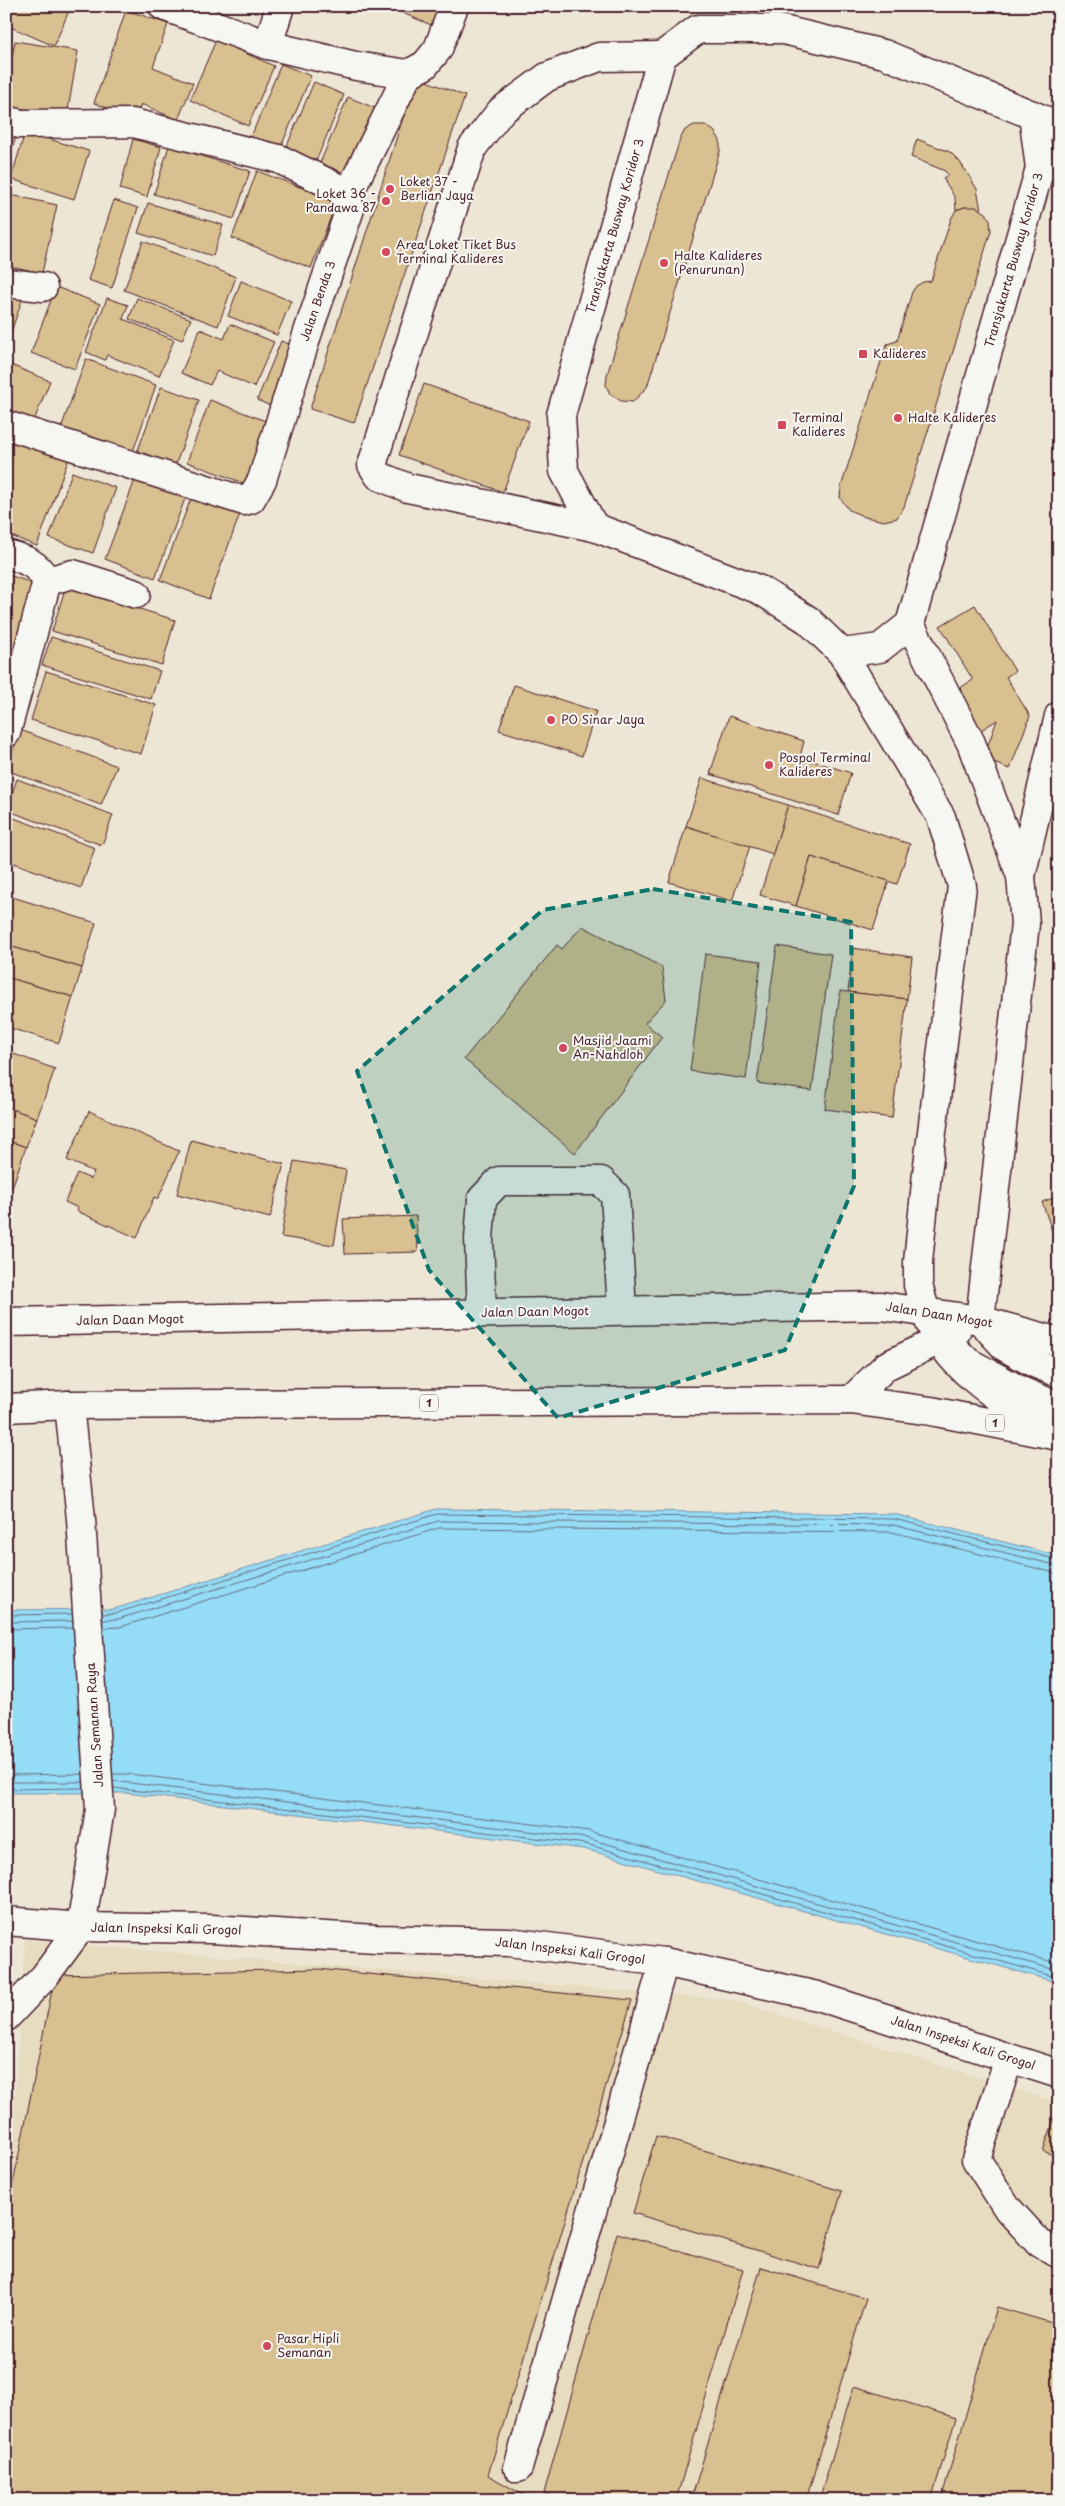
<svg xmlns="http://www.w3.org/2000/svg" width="1065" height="2506" font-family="'Playpen Sans',sans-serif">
<rect width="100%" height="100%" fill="#ede6d5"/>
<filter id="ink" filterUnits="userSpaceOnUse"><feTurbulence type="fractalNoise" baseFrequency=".02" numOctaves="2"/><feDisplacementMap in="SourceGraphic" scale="10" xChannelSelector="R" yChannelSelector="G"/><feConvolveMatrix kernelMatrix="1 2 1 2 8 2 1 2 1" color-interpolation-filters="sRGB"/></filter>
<g filter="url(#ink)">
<path fill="#e7dbc0" d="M25,1940l708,60 326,103v397h-1053v-264z"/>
<path fill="#95dcf6" stroke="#7790a5" d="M436,1509l458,5 165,42v427l-475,-134 -458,-56h-120v-183l108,-1z"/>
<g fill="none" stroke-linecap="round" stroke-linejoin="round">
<g stroke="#686b7c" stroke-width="1">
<path d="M102,1614l14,-1 321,-99 457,5 165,41"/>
<path d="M6,1615l66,-1"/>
<path d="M103,1620l15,-1 320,-98 455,4 166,41"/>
<path d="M6,1622l67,-1"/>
<path d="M103,1628l17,-1 319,-99 453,4 167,42"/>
<path d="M6,1629l67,-1"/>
<path d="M113,1774h16l460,57 470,133"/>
<path d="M6,1775l77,-1"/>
<path d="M113,1781l473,57 473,133"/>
<path d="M6,1782h77"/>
<path d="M114,1788l472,56 473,134"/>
<path d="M6,1789l78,-1"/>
</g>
</g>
<g fill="#d9c090" stroke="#4a1f2b">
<path d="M6,6h65l-17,40 -48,-21z"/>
<path d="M386,6h53l-8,19z"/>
<path d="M126,10l42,14 -15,43 40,16 -15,37 -37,-16 -5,14 -42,-15z"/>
<path d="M216,40l58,26 -26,60 -58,-26z"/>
<path d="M15,41l63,10 -11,65 -61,-10v-16z"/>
<path d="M281,64l30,12 -31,73 -29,-12z"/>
<path d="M416,77l49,19 -111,327 -44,-14z"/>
<path d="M314,82l30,13 -28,66 -30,-13z"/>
<path d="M348,97l34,14 -28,66 -34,-14z"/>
<path d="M6,123l13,5 -13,40z"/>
<path d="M694,125h11l9,6 6,9v11l-73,236 -14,15 -12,-1 -11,-7 -4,-9 1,-10 73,-236 5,-9z"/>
<path d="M25,132l64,19 -15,48 -63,-20z"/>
<path d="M133,139l28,8 -14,50 -27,-8z"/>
<path d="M917,139l33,13 10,10 17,27 4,21 -16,-3 -9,3 -1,-12 -12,-20 5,-3 -3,-4 -34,-14z"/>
<path d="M169,146l81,25 -16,48 -80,-25z"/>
<path d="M257,171l80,30 -26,67 -79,-30z"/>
<path d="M6,194l51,11 -15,68 -36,-8z"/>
<path d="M114,200l24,8 -26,80 -24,-8z"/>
<path d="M148,203l75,22 -10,31 -75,-23z"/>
<path d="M965,207h11l10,6 4,7 1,11 -87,276 -7,11 -13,3 -19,-4 -16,-7 -9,-12 1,-11 44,-138 2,-5 10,-3 15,-49 4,-6 7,-4 8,-1 20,-62 5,-9z"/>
<path d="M143,241l93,36 -18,49 -94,-36z"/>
<path d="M241,281l50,20 -14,34 -49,-19z"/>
<path d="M56,287l44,17 -25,65 -44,-16z"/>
<path d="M6,288l18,6 -18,53z"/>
<path d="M107,298l21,7 -5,14 51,21 -15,36 -52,-21 -2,5 -19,-8z"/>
<path d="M137,298l54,21 -9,21 -53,-21z"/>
<path d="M230,324l44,18 -20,45 -37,-16 -7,14 -29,-12 19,-44 24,10z"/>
<path d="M281,341l19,7 -25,60 -18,-8z"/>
<path d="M86,359l70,26 -25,72 -71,-26z"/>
<path d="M6,363l44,18 -19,47 -25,-10z"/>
<path d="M424,384l105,37 -26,71 -104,-37z"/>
<path d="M161,387l38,13 -26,72 -38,-14z"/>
<path d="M210,400l61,23 -22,62 -62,-23z"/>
<path d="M6,435l63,23 -32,88 -31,-12z"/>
<path d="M72,472l44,16 -23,65 -44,-15z"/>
<path d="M138,472l50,19 -33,87 -50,-19z"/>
<path d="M193,493l48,18 -32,88 -49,-19z"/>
<path d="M6,574l37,13 -37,108z"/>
<path d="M66,586l109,34 -13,45 -110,-34z"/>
<path d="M975,605l40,66 -9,6 24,39 -20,53 -27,-10 14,-39 -19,12 -25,-40 20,-12 -33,-54z"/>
<path d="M51,637l109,34 -9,28 -109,-34z"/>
<path d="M46,671l110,34 -15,49 -110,-34z"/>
<path d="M514,685l82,26 -14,45 -83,-26z"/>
<path d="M729,716l75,25 -4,16 51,16 -13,42 -128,-41z"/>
<path d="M20,730l97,36 -16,39 -95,-35z"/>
<path d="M702,778l86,27 -15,49 -87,-28z"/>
<path d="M17,779l96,36 -11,30 -96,-35z"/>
<path d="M788,805l122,39 -13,40 -86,-27 -15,49 -36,-11z"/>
<path d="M6,815l89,33 -14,40 -75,-28z"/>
<path d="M686,826l64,20 -18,55 -63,-19z"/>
<path d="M811,857l78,24 -16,49 -77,-24z"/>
<path d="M6,895l90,28 -14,45 -76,-23z"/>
<path d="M582,926l80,41 4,33 -21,23 17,14 -87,116 -111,-94 93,-114 5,4z"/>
<path d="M6,945l76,23 -9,29 -67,-20z"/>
<path d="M777,946l54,8 -19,137 -55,-8z"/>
<path d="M853,948l59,9 -5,42 -59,-7z"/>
<path d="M705,954l56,7 -15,118 -56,-8z"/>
<path d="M6,977l67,20 -14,46 -53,-16z"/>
<path d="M840,991l67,8 -15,119 -67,-9z"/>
<path d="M6,1051l49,18 -18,49 -31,-11z"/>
<path d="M6,1107l31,11 -11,29 -20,-7z"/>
<path d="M89,1111l90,40 -21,48 -4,-2 -17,41 -60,-27 1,-3 -13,-6 12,-29 14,6 3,-7 -27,-12z"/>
<path d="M6,1140l20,7 -14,41 -6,-2z"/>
<path d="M191,1140l93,24 -14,54 -93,-24z"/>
<path d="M294,1161l52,9 -12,75 -53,-8z"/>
<path d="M1059,1196v55l-17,-49z"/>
<path d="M416,1216l2,36 -73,2 -2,-35z"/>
<path d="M318,1969l314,31 -144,475 44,25h-526v-282l49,-243z"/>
<path d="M1057,2112h2v45l-16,-6z"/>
<path d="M656,2136l186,55 -23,78 -186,-56z"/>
<path d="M617,2233l126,36 -67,231h-114l-18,-7z"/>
<path d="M761,2267l105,31 -60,202h-115z"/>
<path d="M997,2307l62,18v175h-118z"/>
<path d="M854,2386l102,32 -25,82h-112z"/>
</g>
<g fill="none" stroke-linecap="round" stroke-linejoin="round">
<defs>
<g id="minor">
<path d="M163,6l105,39 88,21 52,8 17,-9 13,-16 16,-43"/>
<path d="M268,45l12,-39"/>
<path d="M662,56l-63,1 -52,20 -46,34 -29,37 -100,317 7,11 29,12 186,39 166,63 48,30 34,33 99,164 21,69 -35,287 -9,89v23l8,28 18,26 24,23 55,30 36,15"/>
<path d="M6,120l14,4 113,-1 146,36 59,29 9,9 3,12 -42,123 -46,148 -11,19 -7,2 -238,-76"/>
<path d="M347,197l61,-123"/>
<path d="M6,283l37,4"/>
<path d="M594,527l-30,-56 -3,-56 101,-359 36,-27h81l105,25 175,72"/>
<path d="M6,554c19,5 31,9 41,27l-41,152"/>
<path d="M47,581l26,-7 63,20"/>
<path d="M910,624l61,119 50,133 4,48 -45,396 25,27 29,16 25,10"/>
<path d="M842,653l38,-5 30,-24 130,-456 -7,-53"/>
<path d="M1021,876l38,-160"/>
<path d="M482,1313l-3,-74 3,-40 17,-18h102l14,14 7,115"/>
<path d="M6,1921l75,6 130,2 165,10 133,3 155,20 153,34 242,78"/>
<path d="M6,2017l38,-40 37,-50 19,-118 -19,-290 -12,-114"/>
<path d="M1009,2058l-33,101 32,50 31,34 20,11"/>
<path d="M518,2468l146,-506"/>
</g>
<g id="highway">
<path d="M926,1313c18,53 71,85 117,113"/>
<path d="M6,1322l875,-16 99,14 79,22"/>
<path d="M851,1400l35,-34 70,-34"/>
<path d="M6,1408l63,-3 782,-5 80,11 128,25"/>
</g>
</defs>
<use href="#minor" stroke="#4a1f2b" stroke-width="31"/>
<use href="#highway" stroke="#4a1f2b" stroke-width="31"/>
<use href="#minor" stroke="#f6f6f2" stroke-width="28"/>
<use href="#highway" stroke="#f6f6f2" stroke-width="28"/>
</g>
</g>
<path fill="#0f766e" fill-opacity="0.2" stroke="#0f766e" stroke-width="4" stroke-dasharray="10 6" stroke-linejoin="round" d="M653,889l198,33 3,264 -69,164 -227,68 -129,-148 -72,-199 186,-161z"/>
<g fill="#d1495b" stroke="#f6f6f2" stroke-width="2">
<circle cx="390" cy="189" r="5"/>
<circle cx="386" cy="201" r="5"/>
<circle cx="386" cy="252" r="5"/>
<circle cx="664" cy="263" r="5"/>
<rect x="858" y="349" width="10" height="10" rx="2.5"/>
<circle cx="898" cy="418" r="5"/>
<rect x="777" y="420" width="10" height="10" rx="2.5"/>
<circle cx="551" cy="720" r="5"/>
<circle cx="769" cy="765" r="5"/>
<circle cx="563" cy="1048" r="5"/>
<circle cx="267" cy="2346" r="5"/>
</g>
<g text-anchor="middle" stroke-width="4" stroke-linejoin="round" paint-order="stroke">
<g fill="#f6f6f2" stroke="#7e6067" stroke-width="1">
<rect x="420" y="1394.5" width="18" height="17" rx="4"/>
<rect x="986" y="1414.5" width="18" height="17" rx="4"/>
</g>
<g font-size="11" font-weight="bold" fill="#4a1f2b">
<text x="429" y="1407">1</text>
<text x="995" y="1427">1</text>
</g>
<g font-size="12" fill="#4a1f2b" stroke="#f6f6f2" text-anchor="start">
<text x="400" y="186">Loket 37 -<tspan x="400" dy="14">Berlian Jaya</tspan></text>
<text x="376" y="198" text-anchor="end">Loket 36 -<tspan x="376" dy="14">Pandawa 87</tspan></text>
<text x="396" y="249">Area Loket Tiket Bus<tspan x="396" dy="14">Terminal Kalideres</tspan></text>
<text x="674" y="260">Halte Kalideres<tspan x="674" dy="14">(Penurunan)</tspan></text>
<text x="873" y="358">Kalideres</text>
<text x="792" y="422">Terminal<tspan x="792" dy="14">Kalideres</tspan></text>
<text x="908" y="422">Halte Kalideres</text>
<text x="561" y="724">PO Sinar Jaya</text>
<text x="779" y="762">Pospol Terminal<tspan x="779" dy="14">Kalideres</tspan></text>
<text x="573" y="1045">Masjid Jaami<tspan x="573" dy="14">An-Nahdloh</tspan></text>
<text x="277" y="2343">Pasar Hipli<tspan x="277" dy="14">Semanan</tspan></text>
</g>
<g font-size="12" fill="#4a1f2b" stroke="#f6f6f2">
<text transform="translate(615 226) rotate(-74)" y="4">Transjakarta Busway Koridor 3</text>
<text transform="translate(1014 260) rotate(-74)" y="4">Transjakarta Busway Koridor 3</text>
<text transform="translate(318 301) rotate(-71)" y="4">Jalan Benda 3</text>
<text transform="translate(535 1312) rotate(-1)" y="4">Jalan Daan Mogot</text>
<text transform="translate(939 1315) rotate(9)" y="4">Jalan Daan Mogot</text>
<text transform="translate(130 1320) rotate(-1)" y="4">Jalan Daan Mogot</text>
<text transform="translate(95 1725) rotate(-94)" y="4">Jalan Semanan Raya</text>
<text transform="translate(166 1929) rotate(1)" y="4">Jalan Inspeksi Kali Grogol</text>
<text transform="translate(570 1951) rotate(7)" y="4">Jalan Inspeksi Kali Grogol</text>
<text transform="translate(963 2043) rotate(18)" y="4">Jalan Inspeksi Kali Grogol</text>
</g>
</g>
<rect width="1065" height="2506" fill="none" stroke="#f6f6f2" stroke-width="25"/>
<rect x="12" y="12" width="1040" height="2481" fill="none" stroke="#4a1f2b" stroke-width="2" filter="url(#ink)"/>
</svg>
